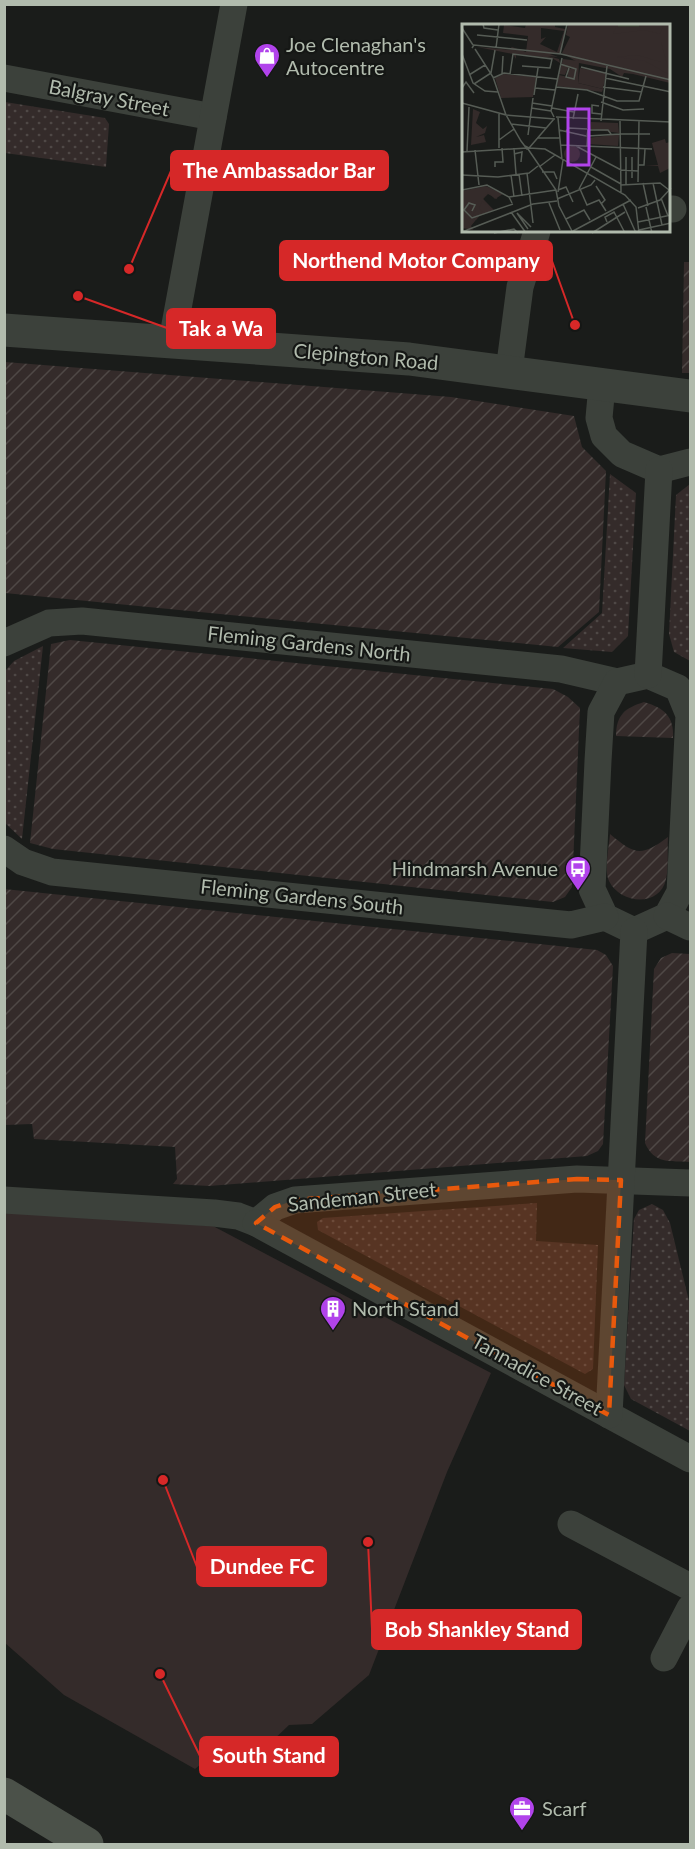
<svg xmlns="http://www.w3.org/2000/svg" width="695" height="1849" font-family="Lato,sans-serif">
<defs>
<pattern id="grass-dots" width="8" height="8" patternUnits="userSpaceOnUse" patternTransform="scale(1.5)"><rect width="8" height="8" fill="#342b2a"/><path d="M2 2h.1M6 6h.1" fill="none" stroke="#4f4846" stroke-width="1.8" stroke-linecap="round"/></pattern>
<pattern id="garden-furrows" width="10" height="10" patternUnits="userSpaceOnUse" patternTransform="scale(1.5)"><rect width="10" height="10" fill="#342b2a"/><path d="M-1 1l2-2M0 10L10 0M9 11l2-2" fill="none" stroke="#4f4846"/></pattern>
</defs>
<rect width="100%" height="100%" fill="#1a1c1a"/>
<g fill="url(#grass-dots)">
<path d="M5,102l100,16 4,6 -3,43 -101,-14z"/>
<path d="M610,474l26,19 -8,143 -16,16 -49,-4 39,-35z"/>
<path d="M690,484v177l-16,-9 -5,-18 7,-139z"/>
<path d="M43,646l-21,193 -17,-16v-152l9,-10z"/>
<path d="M537,1203l-1,38 62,4 -5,124 -8,5 -267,-144 -1,-8 6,-4z"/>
<path d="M652,1204l11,6 7,13 20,82v126l-59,-32 -7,-14 10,-166 5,-9z"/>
</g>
<g fill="url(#garden-furrows)">
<path d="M684,262h6v111h-8z"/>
<path d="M5,362l446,35 123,19 8,31 24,24 -7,141 -41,35 -553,-54z"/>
<path d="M70,640l483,49 15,8 12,11 -8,179 -7,10 -12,5 -500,-53 -23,-6 21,-199z"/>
<path d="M644,702c20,6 30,14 29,36l-57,-2c0,-21 9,-28 28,-34z"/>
<path d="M610,834c25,21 31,23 58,3 -1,13 1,29 -2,42 -6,29 -46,25 -57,2 -5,-11 0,-34 1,-47z"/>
<path d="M4,889l593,61 9,5 7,11 -10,178 -5,7 -11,5 -378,30 -36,-2 4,-5 -2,-32 -141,-8 -2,-15 -27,1z"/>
<path d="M672,953l18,1v208c-20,-1 -36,2 -45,-19l9,-174 7,-11z"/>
</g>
<path fill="#342b2a" d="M5,1209l208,17 278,147 -44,99 -78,203 -57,49 -23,1 -24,23 -53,7 -17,14 -131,-74 -59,-52z"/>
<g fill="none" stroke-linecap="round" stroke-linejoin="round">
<g stroke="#3c413b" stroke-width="27">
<path d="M4,78l209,39"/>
<path d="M670,209h3"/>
<path d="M172,341l62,-337"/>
<path d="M509,371l11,-84 17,-56"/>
<path d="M602,385l-3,33 5,18 18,18 37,16 31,-8"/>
<path d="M4,643l45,-20 33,-2 479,48 56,13"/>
<path d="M648,675l30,13 11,27 -9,177 -13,24 -33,15 -29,-14 -13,-28 6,-128 3,-49 16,-30z"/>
<path d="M648,675l11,-205"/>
<path d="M4,849l19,13 29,10 519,53 34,-8"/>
<path d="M667,916l23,11"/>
<path d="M4,1200l210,13 24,3 18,7 19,-16 20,-7 282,-21 113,4"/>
<path d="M256,1223l434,236"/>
<path d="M609,1415l25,-484"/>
<path d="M571,1524l119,63"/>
<path d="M664,1658l26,-50"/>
</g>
<path stroke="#3c413b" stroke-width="33" d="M4,330l405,29 281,37"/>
<path stroke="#4b5149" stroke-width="33" d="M4,1794l83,50"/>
</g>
<path fill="#e8590c" fill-opacity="0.2" stroke="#e8590c" stroke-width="4.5" stroke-dasharray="12 8" stroke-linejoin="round" d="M577,1179l44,1 -12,235 -353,-192 19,-16 20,-7z"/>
<defs>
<symbol id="shop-pin" viewBox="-11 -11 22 30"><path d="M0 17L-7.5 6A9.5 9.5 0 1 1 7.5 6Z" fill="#b143eb" stroke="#151715"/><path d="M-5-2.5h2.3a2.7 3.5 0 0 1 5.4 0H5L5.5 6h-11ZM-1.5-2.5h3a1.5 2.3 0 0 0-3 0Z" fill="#fff"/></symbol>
<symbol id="bus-pin" viewBox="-11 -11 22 30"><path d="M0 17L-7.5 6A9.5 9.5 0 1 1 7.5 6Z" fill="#b143eb" stroke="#151715"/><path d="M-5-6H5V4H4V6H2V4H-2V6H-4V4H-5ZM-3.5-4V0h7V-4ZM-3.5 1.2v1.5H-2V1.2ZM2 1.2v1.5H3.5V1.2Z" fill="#fff"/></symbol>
<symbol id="building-pin" viewBox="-11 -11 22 30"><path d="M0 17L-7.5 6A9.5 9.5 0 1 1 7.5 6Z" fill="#b143eb" stroke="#151715"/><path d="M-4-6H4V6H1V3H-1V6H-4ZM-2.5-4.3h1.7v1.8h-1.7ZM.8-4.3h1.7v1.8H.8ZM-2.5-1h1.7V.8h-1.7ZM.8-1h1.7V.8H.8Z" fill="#fff"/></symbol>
<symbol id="office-pin" viewBox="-11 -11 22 30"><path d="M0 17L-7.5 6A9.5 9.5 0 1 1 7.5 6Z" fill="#b143eb" stroke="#151715"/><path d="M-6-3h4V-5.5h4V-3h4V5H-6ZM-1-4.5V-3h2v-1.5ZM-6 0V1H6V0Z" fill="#fff"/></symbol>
</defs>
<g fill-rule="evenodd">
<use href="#shop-pin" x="252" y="41" width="30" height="40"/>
<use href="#bus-pin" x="563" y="854" width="30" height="40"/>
<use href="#building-pin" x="318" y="1294" width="30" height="40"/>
<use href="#office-pin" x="507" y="1794" width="30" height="40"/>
</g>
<g text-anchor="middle" stroke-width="4.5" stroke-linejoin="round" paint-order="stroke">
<g font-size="20" fill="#b1bbad" stroke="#151715" text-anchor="start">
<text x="286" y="52">Joe Clenaghan's<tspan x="286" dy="23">Autocentre</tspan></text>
<text x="558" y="876" text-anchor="end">Hindmarsh Avenue</text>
<text x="352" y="1316">North Stand</text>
<text x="542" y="1816">Scarf</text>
</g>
<g font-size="20" fill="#b1bbad" stroke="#151715">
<text transform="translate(109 98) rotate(11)" y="7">Balgray Street</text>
<text transform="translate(366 357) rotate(5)" y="7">Clepington Road</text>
<text transform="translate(309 644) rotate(6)" y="7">Fleming Gardens North</text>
<text transform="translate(302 897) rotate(6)" y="7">Fleming Gardens South</text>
<text transform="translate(362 1197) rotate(-6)" y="7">Sandeman Street</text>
<text transform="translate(537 1375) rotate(29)" y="7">Tannadice Street</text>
</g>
</g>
<g transform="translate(462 24)">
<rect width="208" height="208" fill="#1a1c1a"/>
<path d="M64,0h29v3l10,2 2,-5 -7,29 -10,1 8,3 -10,-1 11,3 1,4 -8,-5 -36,-4v5l-3,-5 -36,-7 36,3 -4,-1 3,-2 14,5 2,-16 -25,-3 1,-8 21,3zM79,4l23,3 -7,21 -17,-8 6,-7 -5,2zM106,0h102v59l-37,-9 -9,-1 -2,4 -12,-8 -31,-6 -17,-10 8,-16 -4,-2zM118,44l26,5 -3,16 -25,-6zM42,50l32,3 -3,20 -32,1 -6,-20zM203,115l1,4 4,-1v26l-10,5 -2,-7 -13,-1h13l-6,-22zM0,167h36l-1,8 -9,-5 -5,5 11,11 -15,6 -8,10 2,4 -11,-2z" fill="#342b2a" fill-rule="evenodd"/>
<path d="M155,0h21l1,3 25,-3 -4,10 -15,-4 -32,4 3,-7 19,1zM199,18l9,33 -25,-14 -28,-4 20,-2 24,7zM11,85l7,3 -4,11 7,6 4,-3 -2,7 -9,4 8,-2 2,7 -15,3zM24,162l17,8 -8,5 -7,-7 -5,7 10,11 -11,-9 -3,8 4,3 -7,8 -5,-3 5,-7 -4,-8 -5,8 1,3 6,9 -4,3 -8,-16v-18z" fill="#342b2a"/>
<path d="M101,35l16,2 -1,22 25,6 -1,3 -45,-6 2,-11 9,2v-8h9l-9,-1 -3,7 -6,-1zM129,98l27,1 1,10 -29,-4zM149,111h8l-1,11 -30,-2v-6z" fill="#342b2a"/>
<path d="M102 130a8 8 0 1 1 16 0a8 8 0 1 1-16 0Z" fill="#342b2a"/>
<path fill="none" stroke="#394030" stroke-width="3" d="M156,1h21"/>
<path fill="none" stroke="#565c55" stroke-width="1.5" d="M21,0l1,4 14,2M0,4l11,17M15,11l50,5M10,24l2,-3 87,9 110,26M34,24l3,-24M13,25l18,28 13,38 49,4M0,30l11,29 12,8 13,1M98,30l7,-30M98,40l16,5 -2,10 -8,-2 3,-9M119,43l48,12M40,50l1,-18M48,50l3,-20 39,5 -2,9 -28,-2M7,51l16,-10M31,54l11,-5 53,6M143,54l66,14M12,60l17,-11 4,-23M94,63l31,3 30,11h22l7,-25M141,63l39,5M0,64l4,-6 8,11M73,64l20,2M72,71l4,-27M139,78l22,8 21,-1M0,79l44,12 15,26 6,8 2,-1 -4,-2M70,79l20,3M137,82l-7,-1v8l9,1M69,84l20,3M90,84l22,4M37,90v34M92,93l-3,-6 11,-53M94,93l115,5M96,94l4,42M111,95l5,-25M139,97l6,-55M158,97l1,71M49,100l35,4M97,106l27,6M127,106h19l3,4M104,107l3,-3 18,1M158,110h30M66,111l5,-37M126,112l32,-2M75,114h23M37,116l15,-11M99,121l91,4M114,122l45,24 17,1M125,122l1,-17 -1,8M52,124l2,26M67,124l25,-29M67,124l16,1 80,46 11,12 3,26M66,125l28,41 3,16 14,27M13,126l4,35M5,127l2,-44M0,128l65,-4M52,130l8,-2 -1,10M170,133v21M176,141h6l1,-16M33,143v-5h8l-1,-14M77,143l16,-12M129,143l30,17M80,148h12l3,7M65,149l6,50M57,150l3,22M0,151l36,2 31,-4 9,-7M49,151l3,22M176,158l1,-61M181,159l5,23M191,159l9,42M164,160v-27M159,161l39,-2 9,7M134,162l9,14 -4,4M117,165l17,-32M118,165l7,16 12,-5 7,11M0,166l25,-5 22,12 3,6M96,166l8,-3 7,15M96,168l5,-32M47,173l47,-7M199,174l7,18M95,175l34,-14 4,-5M87,179l11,27M161,180l13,29M184,183l6,26M176,184l22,-8 11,-12M10,187l3,-6 -6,-2 -5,7 8,8 41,-14M49,188l15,21M104,195l18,-9 6,10M145,198l-2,-5 9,-5 11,21M176,198l33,-7M66,205l-11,-16 14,14M177,206l32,-7M111,207l58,-31M0,208l71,-28 24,-3M32,209l20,-4 4,4M130,209l33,-21"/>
<path fill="#b143eb" fill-opacity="0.15" stroke="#b143eb" stroke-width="3" d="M106,85h21v56h-21z"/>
<rect width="208" height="208" fill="none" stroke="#b1bbad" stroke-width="3"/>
</g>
<path fill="none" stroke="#d62828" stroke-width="2" d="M129 269L171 171M575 325L552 261M78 296L167 328M163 1480L197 1567M368 1542L372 1629M160 1674L200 1756"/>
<g fill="#d62828" stroke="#151715" stroke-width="2">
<circle cx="129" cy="269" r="6"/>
<circle cx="575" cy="325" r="6"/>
<circle cx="78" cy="296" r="6"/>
<circle cx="163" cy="1480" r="6"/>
<circle cx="368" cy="1542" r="6"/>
<circle cx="160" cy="1674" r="6"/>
</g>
<g fill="#d62828" stroke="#d62828" stroke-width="2">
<rect x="171" y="151" width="217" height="39" rx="6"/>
<rect x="280" y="241" width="272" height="39" rx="6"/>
<rect x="167" y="309" width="108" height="39" rx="6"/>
<rect x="197" y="1547" width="129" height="39" rx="6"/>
<rect x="372" y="1610" width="209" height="39" rx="6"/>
<rect x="200" y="1737" width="138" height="39" rx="6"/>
</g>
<g font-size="21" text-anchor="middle" font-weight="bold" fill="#fff">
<text x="279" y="178">The Ambassador Bar</text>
<text x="416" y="268">Northend Motor Company</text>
<text x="221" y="336">Tak a Wa</text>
<text x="262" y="1574">Dundee FC</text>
<text x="477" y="1637">Bob Shankley Stand</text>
<text x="269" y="1763">South Stand</text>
</g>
<rect width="695" height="1849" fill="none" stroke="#b1bbad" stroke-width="12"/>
</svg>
